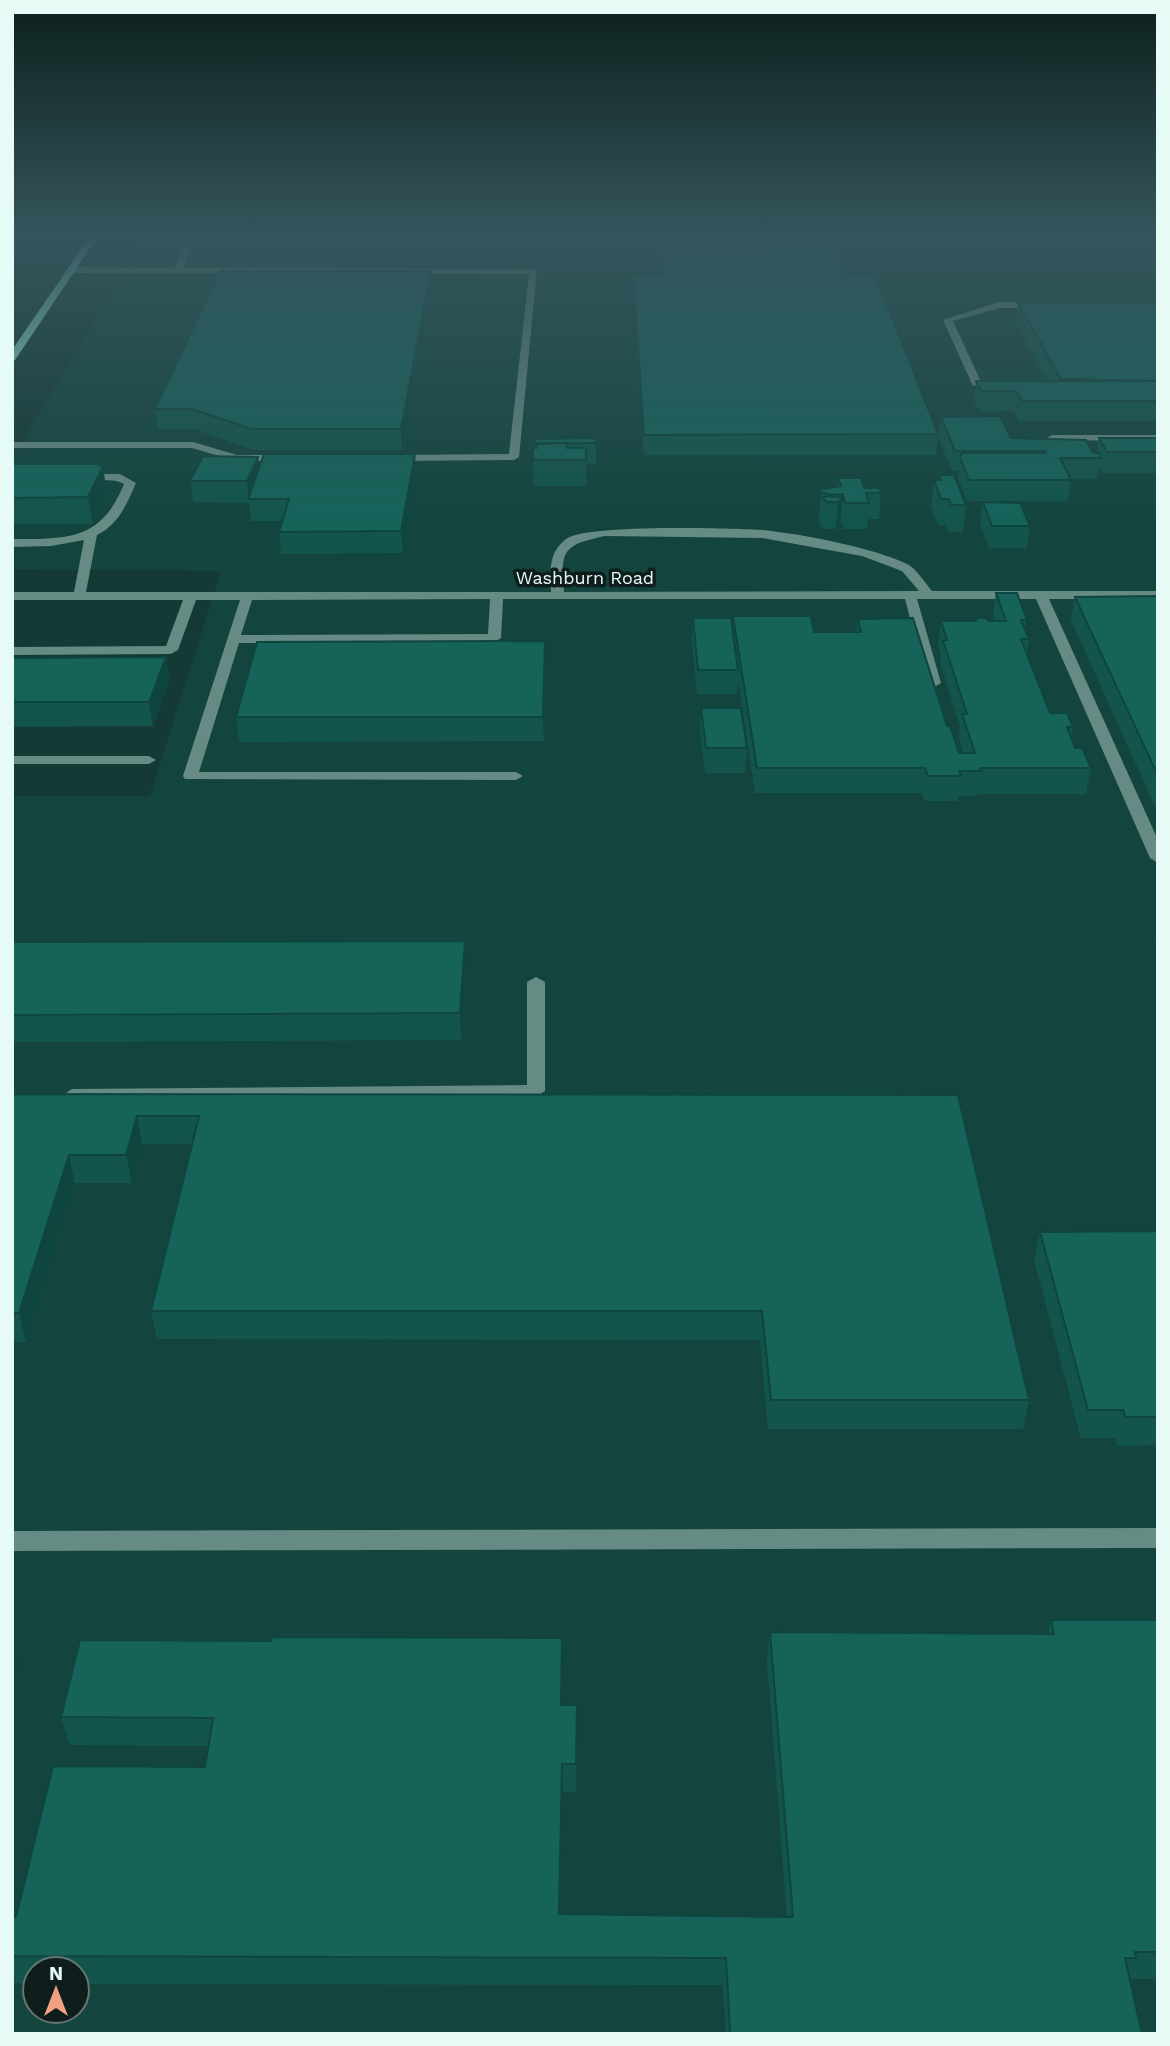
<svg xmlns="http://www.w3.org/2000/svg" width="1170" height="2046" font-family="'Work Sans',sans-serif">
<rect width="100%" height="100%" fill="#153a35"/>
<path fill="#13453e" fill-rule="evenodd" d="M146,235h1012v1799h-1146v-1238h138l71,-225 -209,-2v-110zM35,1969h42v42h-42z"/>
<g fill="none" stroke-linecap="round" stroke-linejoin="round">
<g fill="#668a84" fill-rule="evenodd">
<path d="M191,235h8l-16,33 354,1 -18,188 -5,3 -122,1 -5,-3 5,-3 117,-1 20,-180 -458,-1 -4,-3 4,-3 103,1z"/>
<path d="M999,302h40l5,3 -5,3h-39l-47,13 29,63 -9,2 -30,-66z"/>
<path d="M1052,435h106v6l-110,-1 -1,-2z"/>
<path d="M12,442h181l44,13h50l5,3 -5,3h-51l-44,-13h-180z"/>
<path d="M120,474l16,9c-9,21 -18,42 -39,52l-11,57h465c-1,-21 -3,-39 15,-53 19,-15 165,-11 196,-9 40,4 109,17 145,34 10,5 18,19 25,27h226v8h-109l109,241v23l-8,-5 -114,-259h-119l24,84 -7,4 -7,-4 -22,-84h-402l-2,39 -7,4 -255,1 -40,129h317l7,4 -7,4 -331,-1 -2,-3 57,-176h-44l-18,50 -7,4 -159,1v-8l154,-1 17,-46h-171v-8h62l10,-52 -33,6 -39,1v-8c55,0 89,2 112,-55 -14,-9 -34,2 -48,-7l6,-3zM605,536l157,2 100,18 40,15 17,20 -355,1c-4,-43 0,-47 41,-56zM490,599l-2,35 -247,1 11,-35z"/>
<path d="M12,756h137l7,4 -7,4h-137z"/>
<path d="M536,977l9,5v109l-9,6 -464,4 -9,-6 9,-6 455,-4v-103z"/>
<path d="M1158,1528v20l-1146,3v-20z"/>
</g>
<path fill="#95e2d5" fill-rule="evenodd" d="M91,235h8l-84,125 -3,1v-11z"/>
</g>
<g fill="#13554d">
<path d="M657,235h174l14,40 93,159 -2,21h-292l-11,-162v-18h28z"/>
<path d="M431,271l1,18 -30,161h-148l-60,-21 -36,1 -3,-21z"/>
<path d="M1018,303h140v118h-139l-6,-10h-34l-5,-10 2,-20h72l-33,-59z"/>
<path d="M941,417l70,21 82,15h4l2,-15h59v35h-54l-4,-7 -3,13h-26l-3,22h-101l-9,-22 1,-8h-7l-14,-34z"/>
<path d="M596,438v26h-10v22h-52l-1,-38h2v-9z"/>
<path d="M258,457l1,11 157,7 -13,78 -122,1 -2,-22 3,-11h-31l-2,-18 -56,-1 -3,-21z"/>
<path d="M12,464l95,29 -14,31h-81z"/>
<path d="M939,475l27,30 -3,27h-15l-2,-7h-8l-7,-18 3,-27h4z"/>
<path d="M838,478l43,15 -2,26h-11l-1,10h-24l-2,-8 -1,3 -4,5h-11l-5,-4v-6l-1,-1 2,-29 16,-2z"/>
<path d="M983,502l47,24 -3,22h-38l-9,-24z"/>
<path d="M996,593l31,27 -2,10 4,9 -2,15 23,59 23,14 -2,11 4,10 16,20 -5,26h-109v2h-19v5h-33l-3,-8h-167l-17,-114 -1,15h-40l-5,-52 1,-24 39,10 1,-12 81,16h42l2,-13 89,107 12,27h4l-4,-15 1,-12 -20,-63 1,-7 -3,-11 3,-24h33l1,-3 13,3h6l-1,-5z"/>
<path d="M1158,596v217l-87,-193 4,-23z"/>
<path d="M166,657l3,24 -16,45 -141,1v-69z"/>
<path d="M545,665l-1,76 -305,1 -3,-25z"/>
<path d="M701,708l46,40 -2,25h-40l-5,-41z"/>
<path d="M1158,929v19l-3,-7z"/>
<path d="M465,941l2,27 -6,72 -449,2v-100z"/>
<path d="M12,1094l946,1 71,305 -6,29h-255l-8,-89 -603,-1 -6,-28 41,-167h-50l-10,39h-57l-49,159h-14z"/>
<path d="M1158,1231v214l-41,1 -2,-8h-34l-47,-178 6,-28z"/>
<path d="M1051,1620h107v359h-28l12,55h-416l-3,-49 -646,-1v-15h-42v15l-23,-1v-66h4l189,-150 3,-21 -138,-1 -9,-28 501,-51v39h15l-1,87h-14l-2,122 227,3 -20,-256 3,-29 278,2z"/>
</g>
<g fill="#0f453f">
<path d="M431,271l1,18 -30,161 -1,-21z"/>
<path d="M415,454l1,21 -13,78 -2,-22z"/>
<path d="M258,457l2,21 -11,21 -2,-18z"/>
<path d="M103,467l4,26 -14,31 -5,-27z"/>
<path d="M843,498l-3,26 -4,5 2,-27z"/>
<path d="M545,641v24l-1,76 -1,-24z"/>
<path d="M166,657l3,24 -16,45 -4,-24z"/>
<path d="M465,941l2,27 -6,72 -1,-27z"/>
<path d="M137,1116l5,28 -10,39 -6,-28z"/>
<path d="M69,1155l6,28 -49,159 -7,-29z"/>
<path d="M12,1640l8,24 -8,27z"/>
<path d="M562,1764v28l-3,149v-27z"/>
</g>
<g fill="#16635a" stroke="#0f453f" stroke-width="2">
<path d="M659,235h172l14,40h30l63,159 -294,1 -11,-160h31z"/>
<path d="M220,271h211l-30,158h-149l-60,-20h-37z"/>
<path d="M1018,303h140v78l-97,-2z"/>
<path d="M976,381h182v20h-136l-6,-10h-35z"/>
<path d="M1000,416l11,22 75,2 7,13h6l2,5h-41l11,22h-102l-9,-22 2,-5h84l-1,-2h-90l-14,-34z"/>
<path d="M596,438v5h-61v-4z"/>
<path d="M1099,438h59v14h-51z"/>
<path d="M567,443v5h19v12h-53v-12h4v-4z"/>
<path d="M264,454h151l-14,77 -122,1 10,-33h-41z"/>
<path d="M203,456l55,1 -11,24h-57z"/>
<path d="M12,464h85l6,3 -15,30 -76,1z"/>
<path d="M939,475h15l12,30h-15l-2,-6h-8l-7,-19h7z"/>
<path d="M838,478h23l3,10h15l2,5h-15l3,10h-24l-2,-9 -13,1 -9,-3v-3l20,-3z"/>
<path d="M827,496l16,2 -5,4h-11l-5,-4z"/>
<path d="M983,502l37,1 10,23h-38z"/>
<path d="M996,593h21l10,27h-6l8,19h-8l29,74h17l6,14h-6l8,21h7l9,20h-111l1,3h-22l2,5h-33l-3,-8h-168l-24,-152h78l3,16h47l-3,-13 55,-1 34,108h3l9,27h16l-13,-39h5l-24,-74h4l-6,-19h35l-1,-3h12l1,3h18z"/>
<path d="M1158,596v180l-83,-179z"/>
<path d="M693,618h38l7,52h-40z"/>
<path d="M545,641l-2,76h-307l21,-75z"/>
<path d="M166,657l-17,45h-137v-44z"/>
<path d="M701,708h40l6,40h-41z"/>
<path d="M465,941l-5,72 -448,2v-73z"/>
<path d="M12,1094l946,1 71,305h-258l-9,-89h-611l48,-195h-62l-11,39h-57l-50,158h-7z"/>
<path d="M1158,1231v186h-33l-2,-7h-35l-48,-178z"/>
<path d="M1051,1620h107v332h-23l1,6h-11l17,76h-412l-4,-76 -714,-2v-39h4l37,-151 152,1 8,-49 -152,-1 19,-77 191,1 1,-4 290,1 -1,67h16l-1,59h-14l-3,150 234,3 -23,-285 284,2z"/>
</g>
<linearGradient id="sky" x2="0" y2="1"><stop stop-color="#0c201d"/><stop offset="0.45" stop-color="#35555c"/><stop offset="1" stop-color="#35555c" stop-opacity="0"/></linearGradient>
<rect width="1170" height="522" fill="url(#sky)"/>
<g text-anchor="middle" stroke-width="7" stroke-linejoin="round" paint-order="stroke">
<g font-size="18" fill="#e6faf6" stroke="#0f1e1c">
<text x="585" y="584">Washburn Road</text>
</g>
</g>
<rect width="1170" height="2046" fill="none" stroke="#e6faf6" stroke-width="28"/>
<g transform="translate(56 1990)"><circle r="33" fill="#0f1e1c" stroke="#657673" stroke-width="2"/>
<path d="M0-5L12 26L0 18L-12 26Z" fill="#f2a080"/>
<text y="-10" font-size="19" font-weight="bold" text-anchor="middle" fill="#e6faf6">N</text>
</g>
</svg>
